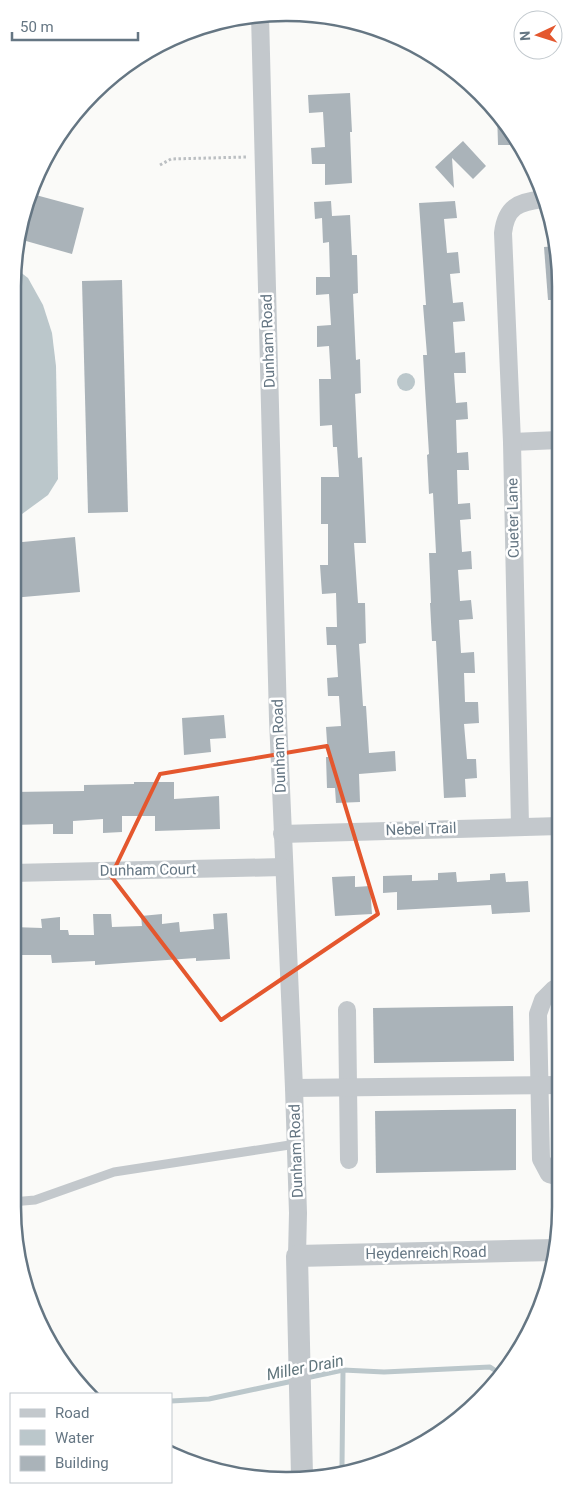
<svg xmlns="http://www.w3.org/2000/svg" width="573" height="1493" font-family="Roboto,sans-serif">
<rect width="100%" height="100%" fill="#fafaf8"/>
<g fill="#bbc7cb">
<path d="M15,268l13,10 15,27 9,28 4,33 2,113 -10,16 -26,19 -9,2 -1,-229z"/>
<circle cx="406" cy="382" r="9"/>
</g>
<g fill="none" stroke-linecap="round" stroke-linejoin="round">
<g stroke="#bbc7cb" stroke-width="5">
<path d="M306,1378l37,-8 41,2 106,-5 12,8"/>
<path d="M171,1401l38,-2 84,-18"/>
<path d="M342,1466l1,-96"/>
</g>
</g>
<g fill="#aab3b9">
<path d="M350,93l2,39h-2l2,51 -27,2v-21h-13l-1,-16 14,-1 -2,-35 -14,1 -1,-18z"/>
<path d="M497,112l10,15 11,18h-20z"/>
<path d="M463,141l23,25 -13,13 -21,-21 2,30 -19,-21z"/>
<path d="M32,194l52,14 -12,46 -53,-15 3,-24z"/>
<path d="M331,201l1,15 18,-1 2,40h5l1,38 -5,1 3,66 4,-1 1,34 -6,1 3,64 4,-1 4,86h-12l4,60h7l1,40 -7,1 4,62h3l3,47 26,-2 1,20 -37,3 1,28 -24,1 -1,-15h-8l-1,-31h2l-2,-30 15,-1 -2,-30h-11l-1,-18 11,-1 -2,-32h-9l-1,-18h11l-1,-34 -14,1 -2,-29h8v-41h-7v-47h18l-2,-30h-4l-1,-22 -12,1 -1,-47h12l-2,-33 -12,1v-21l14,-1 -2,-31 -13,1v-18h14l-1,-35 -6,1 -1,-25 -7,1 -1,-17z"/>
<path d="M455,201l2,17 -13,1 3,34 11,-1 2,21 -10,1 3,29 10,-1 2,19 -12,1 2,31 10,-1 1,21h-12l2,30 11,-1 1,17 -12,1 1,33 11,-1 1,18h-12l1,34 12,-1 1,16 -11,1 2,32 9,-1 1,18 -14,1 2,31 11,-1 2,19 -14,1 2,33 13,-1 1,21h-11l1,29h13l1,21 -15,1 3,35h9l1,19 -12,1 1,18 -22,1 -8,-157h-4l-2,-38h1l-2,-50h7l-3,-60 -4,1 -2,-39 2,-1 -6,-99h4l-4,-50h3l-7,-102z"/>
<path d="M557,246l1,54h-10l-4,-53z"/>
<path d="M122,280l6,232 -40,1 -6,-232z"/>
<path d="M75,537l5,55 -68,6v-55z"/>
<path d="M224,715l2,23 -16,1 1,13 -27,3 -2,-37z"/>
<path d="M134,782h40v17l45,-3 1,33 -65,2v-15h-33v16l-19,1v-14l-30,2v13h-20v-10l-41,1v-33l72,-1v-6l50,-1z"/>
<path d="M456,872l1,10 33,-2v-6l15,-1 1,9 22,-1 2,31 -38,2 -1,-9 -94,5v-18l-14,1v-17l29,-1v6l26,-1v-7z"/>
<path d="M355,876v11l15,-1 2,28 -37,2 -3,-39z"/>
<path d="M227,913l3,46 -34,2v-3l-101,7v-4l-43,2 -1,-8h-39v-28l30,1 -1,-9 19,-2v13h8l1,5h25l-1,-21h18l1,13 30,-1 -1,-10 21,-2v10l17,-2 1,10 34,-3 -1,-15z"/>
<path d="M513,1006l1,55 -140,2 -1,-55z"/>
<path d="M516,1109v61l-140,3 -1,-62z"/>
</g>
<g fill="none" stroke-linecap="round" stroke-linejoin="round">
<path stroke="#bbbfc2" stroke-width="3" stroke-dasharray="2.5 2.5" stroke-linecap="butt" d="M160,165l11,-6 76,-2"/>
<path stroke="#c3c8cc" stroke-width="9" d="M12,1202l23,-2 79,-28 182,-28"/>
<g stroke="#c3c8cc" stroke-width="18">
<path d="M260,15l18,704 16,369 4,125 -1,43"/>
<path d="M512,442l47,-2"/>
<path d="M520,826l-8,-384 -9,-209c3,-26 15,-31 40,-34"/>
<path d="M282,834l278,-8"/>
<path d="M12,873l271,-6"/>
<path d="M560,989h-6l-11,11 -5,14 3,145 8,15 11,3"/>
<path d="M347,1010l2,150"/>
<path d="M294,1088l265,-3"/>
</g>
<path stroke="#c3c8cc" stroke-width="22" d="M302,1476l-5,-220 258,-6"/>
</g>
<path fill="none" stroke="#e4572e" stroke-width="4" stroke-linejoin="round" d="M327,746l51,168 -157,106 -110,-144 49,-102z"/>
<g text-anchor="middle" stroke-width="5" stroke-linejoin="round" paint-order="stroke">
<g font-size="15" fill="#657683" stroke="#fff">
<text transform="translate(268 341) rotate(-92)" y="5">Dunham Road</text>
<text transform="translate(513 518) rotate(-91)" y="5">Cueter Lane</text>
<text transform="translate(279 746) rotate(-92)" y="5">Dunham Road</text>
<text transform="translate(421 829) rotate(-2)" y="5">Nebel Trail</text>
<text transform="translate(148 870) rotate(-1)" y="5">Dunham Court</text>
<text transform="translate(296 1151) rotate(-92)" y="5">Dunham Road</text>
<text transform="translate(426 1253) rotate(-1)" y="5">Heydenreich Road</text>
</g>
<g font-size="16" font-style="italic" fill="#60757c" stroke="#fff">
<text transform="translate(305 1367) rotate(-11)" y="6">Miller Drain</text>
</g>
</g>
<path d="M0 0H573V1493H0ZM286 21H287A265 265 0 0 1 552 286V1207A265 265 0 0 1 287 1472H286A265 265 0 0 1 21 1207V286A265 265 0 0 1 286 21Z" fill="#fff" fill-rule="evenodd"/>
<path fill="none" stroke="#657683" stroke-width="2.5" d="M286 21H287A265 265 0 0 1 552 286V1207A265 265 0 0 1 287 1472H286A265 265 0 0 1 21 1207V286A265 265 0 0 1 286 21Z"/>
<rect x="10" y="1393" width="162" height="90" fill="#ffffff" stroke="#c1c8cd"/>
<rect x="20" y="1409" width="25" height="8" fill="#c3c8cc" stroke="#c1c8cd"/>
<text x="55" y="1418" font-size="15" fill="#657683">Road</text>
<rect x="20" y="1430" width="25" height="15" fill="#bbc7cb" stroke="#c1c8cd"/>
<text x="55" y="1443" font-size="15" fill="#657683">Water</text>
<rect x="20" y="1456" width="25" height="15" fill="#aab3b9" stroke="#c1c8cd"/>
<text x="55" y="1468" font-size="15" fill="#657683">Building</text>
<g transform="translate(538 35) rotate(266)"><circle r="24" fill="#ffffff" stroke="#c1c8cd"/>
<path d="M0-4L9 19L0 12L-9 19Z" fill="#e4572e"/>
<text y="-8" font-size="14" font-weight="bold" text-anchor="middle" fill="#657683">N</text>
</g>
<path d="M12 32v8h126v-8" fill="none" stroke="#657683" stroke-width="2.5"/>
<text x="20" y="32" font-size="15" fill="#657683" stroke="#ffffff" stroke-width="4" paint-order="stroke">50 m</text>
</svg>
